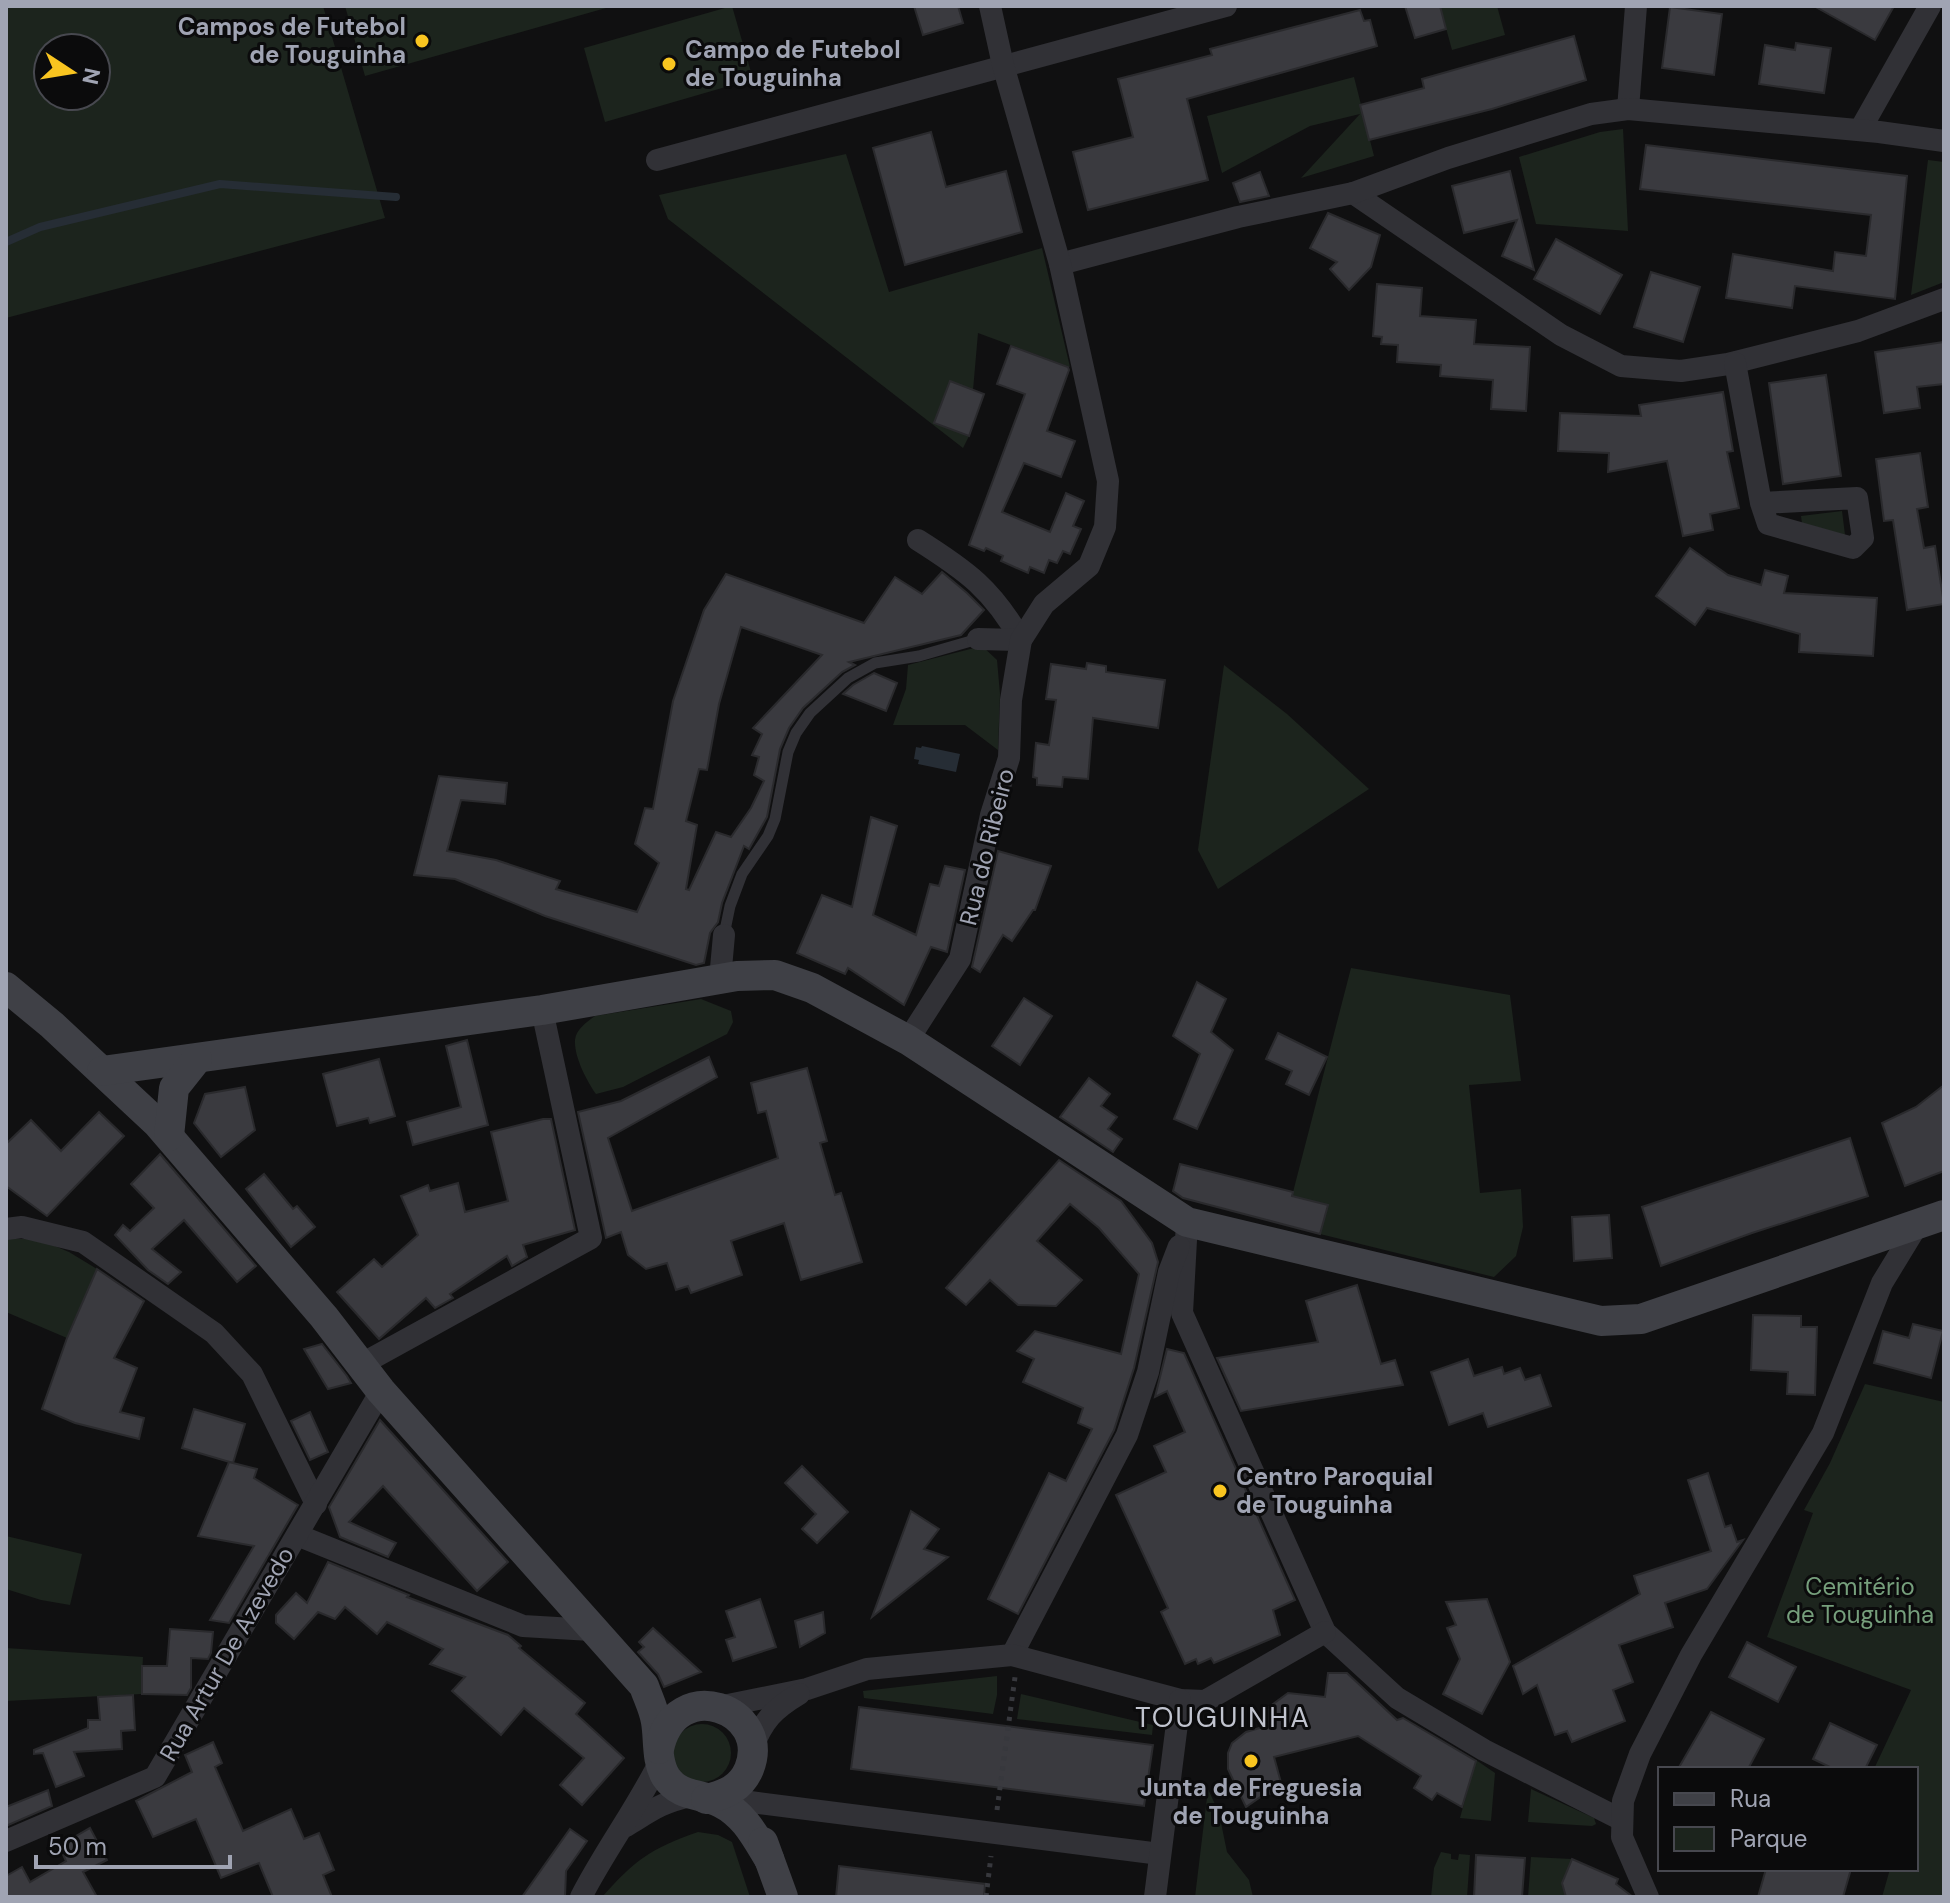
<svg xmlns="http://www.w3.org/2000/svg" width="1950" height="1903" font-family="'DM Sans',sans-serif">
<rect width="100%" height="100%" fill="#101011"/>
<g fill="#1c241d" fill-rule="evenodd">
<path d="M6,6h317l62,212 -379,100zM48,48h48v48h-48z"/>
<path d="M345,6h268l-248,70z"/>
<path d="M732,6l21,73 -148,43 -21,-74z"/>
<path d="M1440,6h57l8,29 -53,15z"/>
<path d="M1354,77l20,79 -73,22 59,-64 -50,12 -88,47 -15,-57z"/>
<path d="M1623,129l5,102 -92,-7 -17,-67 81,-25z"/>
<path d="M846,154l43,138 153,-44 28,119 -92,-34 -9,103 -6,12 -295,-229 -9,-24z"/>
<path d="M1928,160l16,2v120l-33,13z"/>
<path d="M1842,511l3,24 -43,-12 -1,-7z"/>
<path d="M982,646l15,14 3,34 -2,56 -33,-25h-72l13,-36 2,-24z"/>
<path d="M1224,665l63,49 82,75 -151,100 -20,-39z"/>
<path d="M1351,968l159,27 11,86 -52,4 11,108 41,-4 2,38 -7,29 -22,21 -174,-43 7,-29 -35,-9z"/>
<path d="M701,999l30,12 2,11 -6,12 -104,53 -27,7c-9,-13 -22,-37 -21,-54 1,-11 12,-18 20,-24z"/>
<path d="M6,1239h32l31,13 28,17 -30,69 -61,-26z"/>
<path d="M1865,1384l79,18v495h-62l8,-28h26v-100h-42l37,-79 -144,-53 46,-124 -9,-3 26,-47z"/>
<path d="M6,1536l76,18 -12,51 -29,-5 -35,-11z"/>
<path d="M6,1648l137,9 -2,37 -135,7z"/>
<path d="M997,1676v19l-4,19 -129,-16 -1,-7z"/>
<path d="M1021,1694l132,31 -1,10 -135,-16z"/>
<circle cx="702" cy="1753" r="29"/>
<path d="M1476,1760l19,13 -4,48 -31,-3z"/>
<path d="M1208,1789l11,24 8,39 22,28 4,17h-58z"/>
<path d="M1531,1789l63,29 2,6 -4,2 -64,-4z"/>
<path d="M698,1832l20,3 14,7 18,55h-148c34,-38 48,-48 96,-65z"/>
<path d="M1441,1852l10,2v5l7,1 1,-6 11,1 -3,42h-36l3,-29z"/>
<path d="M1531,1857l41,2 -10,24 4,14h-38z"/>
</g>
<path fill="#262d35" d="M922,746l38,8 -4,18 -38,-8 1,-4 -5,-1 2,-12 5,1z"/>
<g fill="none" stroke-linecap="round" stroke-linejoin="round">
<path stroke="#262d35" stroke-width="8" d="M6,242l34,-15 180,-43 176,13"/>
</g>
<g fill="#3a3a3f" stroke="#2a2a2d" stroke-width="2" fill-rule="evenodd">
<path d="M914,6h44l5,17 -40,12z"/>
<path d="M1405,6h35l6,23 -31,9z"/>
<path d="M1814,6h80l-19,34z"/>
<path d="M1670,7l52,7 -8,61 -52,-7z"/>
<path d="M1360,10l4,11 6,-1 7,26 -190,53 21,81 -120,30 -15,-58 60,-15 -15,-58 94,-24 -2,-6z"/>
<path d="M1574,36l12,44 -94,29 -123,31 -9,-35 64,-17 -2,-9z"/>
<path d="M1796,43l35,5 -7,45 -65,-9 6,-39 30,5z"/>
<path d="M931,132l15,55 60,-16 16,61 -117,33 -32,-117z"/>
<path d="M1646,145l261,31 -12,123 -100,-13 -3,22 -66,-10 7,-44 100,17 2,-19 31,4 5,-41 -231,-26z"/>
<path d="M1510,171l10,42 14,57 -32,-14 15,-36 -53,13 -12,-47z"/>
<path d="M1260,172l9,24 -29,6 -7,-19z"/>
<path d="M1328,213l52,22 -9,32 -22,23 -19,-21 7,-7 -27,-14z"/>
<path d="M1556,239l66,36 -22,39 -66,-35z"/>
<path d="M1651,272l49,15 -17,55 -49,-15z"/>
<path d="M1377,284l45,4 -2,28 56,4 -2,24 56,3 -4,64 -35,-2 2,-29 -53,-4 1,-11 -44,-3 1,-17 -17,-1 1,-7 -9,-1z"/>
<path d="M1944,342v42l-27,3 3,21 -36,5 -9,-61z"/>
<path d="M1011,346l57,21 1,3 -22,61 28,10 -14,36 -37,-14 -22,49 48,20 16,-39 18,8 -11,25 8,3 -11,25 -7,-3 -6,12 -8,-3 -5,13 -14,-6 -2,6 -27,-12 2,-5 -17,-8 -2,3 -15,-6 56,-151 -28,-10z"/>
<path d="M1826,375l15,101 -58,8 -14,-101z"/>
<path d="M950,381l34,13 -15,42 -35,-13z"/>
<path d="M1723,392l10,59 -6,1 12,56 -29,6 3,16 -30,6 -16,-75 -59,11 1,-19 -51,-2 2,-38 81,3 -2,-11z"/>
<path d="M1920,453l8,54 -11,2 7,39 11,-2 9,58 -37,6 -14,-90 -9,1 -8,-62z"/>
<path d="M1690,548l38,27 33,10 4,-15 23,6 -4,17 93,5 -4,58 -74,-4 1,-18 -93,-26 -12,17 -39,-29z"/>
<path d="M942,572l25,21 17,17 -23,25 -112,27 6,3 -13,7 -39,36 -14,20 -9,21 -13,68 -18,32 -5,-3 -22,57 -4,19 -8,11 -6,30 -8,2 -151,-49 -90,-37 -41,-4 25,-99 68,7 -2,21 -44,-4 -14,51 49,9 64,21 -4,8 81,23 22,-49 -24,-19 10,-36 8,1 20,-108 31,-91 22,-36 138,49 31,-46 27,17zM741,627l81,28 -69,73 9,6 -10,21 7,2 -5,18 10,6 -13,27 -20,29 -15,-5 -27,58 -3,-1 11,-64 -11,-4 13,-52 8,1 12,-66z"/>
<path d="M1087,663l19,3v6l59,8 -7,48 -65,-10 -5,61 -25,-2 -1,10 -25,-2v-7l-4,-1 3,-34 13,2 7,-45 -10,-1 5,-35 35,5z"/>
<path d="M874,673l23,10 -11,28 -43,-17 10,-9z"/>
<path d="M871,817l26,9 -24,89 43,20 14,-51 9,2 6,-20 20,4 -18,82 -16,-5 -27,58 -56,-37 -3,6 -48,-21 25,-58 30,12z"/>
<path d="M998,851l53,15 -16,44h-2l-21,31 -9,-6 -23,37 -8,-5z"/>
<path d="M1197,982l29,17 -15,33 22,18 -36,79 -23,-10 26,-65 -27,-18z"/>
<path d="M1024,998l28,18 -32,49 -28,-19z"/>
<path d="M1278,1033l49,24 -18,38 -23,-11 6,-13 -26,-12z"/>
<path d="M467,1040l21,85 -75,20 -6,-23 54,-15 -15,-61z"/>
<path d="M709,1057l8,20 -109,61 24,73 146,-53 -12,-47 -8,2 -7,-30 56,-15 20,73 -7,2 15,52 6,-2 21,69 -61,18 -17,-57 -53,18 11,34 -51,18 -3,-7 -12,4 -9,-27 -21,6 -18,-14 -7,-23 -15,6 -28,-126 43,-11z"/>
<path d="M379,1059l16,57 -25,7 -2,-5 -31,8 -14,-52z"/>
<path d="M1089,1078l21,16 -9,12 16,11 -9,12 14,10 -9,13 -53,-35z"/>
<path d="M1944,1085v86l-39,15 -23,-63 34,-16z"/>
<path d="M245,1087l10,43 -34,27 -27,-34 11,-29z"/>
<path d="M99,1112l25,24 -77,80 -41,-30v-42l25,-24 30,31z"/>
<path d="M543,1119h8l24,111 -52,15 4,12 -15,9 -5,-10 -57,38 3,4 -18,10 -9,-10 -47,41 -42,-47 37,-33 8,8 36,-32 -17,-39 27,-11 2,6 28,-8 7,29 43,-11 -17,-69z"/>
<path d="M1850,1138l18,58 -116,37 -91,33 -19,-59z"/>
<path d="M160,1154l96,112 -19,16 -53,-62 -32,29 29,23 -13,12 -20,-14 -33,-35 8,-10 7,6 24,-23 -23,-24z"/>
<path d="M1059,1160l62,41 31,42 6,19 -24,106 -20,62 -96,184 -30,-15 61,-126 17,8 26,-52 -14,-6 5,-15 -60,-26 11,-23 -17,-8 18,-20 86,23 18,-80 -40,-46 -29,-24 -33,37 45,39 -26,26 -38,-1 -28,-25 -24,25 -20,-17z"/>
<path d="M1180,1164l113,28 -1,4 36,9 -8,29 -137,-36 -10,-7z"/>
<path d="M264,1174l29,35 4,-3 18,21 -24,20 -45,-58z"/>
<path d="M1609,1215l3,43 -38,3 -2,-44z"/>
<path d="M97,1269l47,32 -30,57 23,10 -17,44 24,6 -5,21 -64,-16 -33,-14 25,-71z"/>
<path d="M1357,1285l24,79 14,-4 8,25 -162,26 -24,-53 101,-16 -12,-41z"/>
<path d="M1753,1315l48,1v11h16l-2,68 -28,-1 1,-22 -37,-2z"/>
<path d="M1913,1324l30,7 -12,47 -57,-15 9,-32 26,7z"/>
<path d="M322,1344l25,32 4,7 -23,6 -24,-40z"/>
<path d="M1167,1349l17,4 111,247 -22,10 7,25 -66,28 -3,-5 -13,6 -2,-5 -11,5 -24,-52 7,-4 -52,-113 50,-23 -12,-26 31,-14 -18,-41 -12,6z"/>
<path d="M1468,1359l6,17 28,-9 2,7 16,-6 5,12 15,-5 11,31 -63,21 -5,-14 -34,12 -18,-53z"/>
<path d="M194,1409l51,15 -12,39 -51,-15z"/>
<path d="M310,1412l18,40 -18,8 -19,-39z"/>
<path d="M380,1420l128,142 -31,29 -94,-105 -34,36 47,21 -8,14 -48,-20 -11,-30z"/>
<path d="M229,1462l28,7 -3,9 44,27 -69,118 -19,-3 44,-74 -56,-10z"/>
<path d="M802,1466l46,46 -31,31 -15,-14 14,-15 -31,-31z"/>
<path d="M1708,1473l17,54 6,-2 6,17 6,-2 -36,49 -42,14 8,24 -54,18 14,37 -20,8 12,31 -53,21 -5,-11 -12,4 -18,-50 -14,9 -10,-28 127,-72 -6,-18 77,-25 -23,-71z"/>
<path d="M911,1511l28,18 -15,20 24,8 -76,60z"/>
<path d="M328,1562l81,33 -2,2 101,38 13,11 -2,2 66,55 -9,11 48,44 -42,47 -22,-20 24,-27 -60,-50 -23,27 -49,-44 13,-14 -35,-13 13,-15 -56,-27 -10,12 -32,-27 -10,12 -17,-7 -24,27 -18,-16v-8l20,-22 11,10z"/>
<path d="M760,1599l16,48 -43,14 -7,-21 9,-3 -9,-26z"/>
<path d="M1487,1599l23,63 -28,52 -39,-20 17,-35 -13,-31 9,-3 -10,-23z"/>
<path d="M823,1612l2,21 -25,14 -5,-26z"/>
<path d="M653,1628l48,44 -37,15 -6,-13 -20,-22 6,-5 -5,-5z"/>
<path d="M170,1629l43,3 -2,21 -3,6 -17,-1v30l-4,7 -45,-1v-28h25z"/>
<path d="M1747,1642l49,25 -18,35 -49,-25z"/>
<path d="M1328,1673h19l50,47 6,-2 73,43 -14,46 -25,-14 -5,7 -18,-12 7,-12 -63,-40 -84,21 9,33 -21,6 -16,11 -18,-38v-16l4,-10 14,-11 20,-6 -5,-13 27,-20 37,4z"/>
<path d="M133,1695l2,35 -14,1 1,18 -48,3 10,24 -28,11 -13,-34 -9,1v-4l54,-22v-8h12l-2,-23z"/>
<path d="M859,1707l294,38 -9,61 -293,-37z"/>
<path d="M1711,1712l53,27 -16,30h-70z"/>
<path d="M1830,1723l47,22 -12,24h-31l-21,-10z"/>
<path d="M213,1742l9,21 -7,4 28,64 48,-22 13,30 15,-6 15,37 -11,5 9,22h-59l-14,-34 -38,15 -25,-59 -43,18 -17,-36 56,-29 -7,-17z"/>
<path d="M48,1790l4,16 -46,20v-19z"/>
<path d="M90,1828l17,32 -24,12 14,25h-91v-21l16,-9 8,15 36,-21 -7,-15z"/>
<path d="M570,1829l17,12 -21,30 -1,26h-43z"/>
<path d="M1476,1855l49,3 -3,39h-48z"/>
<path d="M1572,1859l46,20 -2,5 17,13h-67l-4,-14z"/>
<path d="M839,1866l146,18 -1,13h-148z"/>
<path d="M1766,1869h85l-8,28h-85z"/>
</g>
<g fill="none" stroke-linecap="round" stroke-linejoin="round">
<g stroke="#37383d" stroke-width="5" stroke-dasharray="4 6" stroke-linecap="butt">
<path d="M997,1810l18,-133"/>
<path d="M986,1897l5,-41"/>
</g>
<path stroke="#313136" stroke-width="11" d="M724,935l6,-29 12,-32 26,-38 7,-17 13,-67 8,-19 14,-20 38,-35 27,-15 44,-7 59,-17"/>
<g stroke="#313136" stroke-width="22">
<path d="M1628,109l8,-103"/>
<path d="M1860,130l70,-124"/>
<path d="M657,160l569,-154"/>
<path d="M1353,193l208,142 60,31 60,5 47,-7 130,-33 86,-32"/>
<path d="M1060,264l178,-47 115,-24 95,-35 143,-44 37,-5 251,23 65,9"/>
<path d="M1735,363l26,140 7,21 85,24 10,-10 -6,-40 -96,5"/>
<path d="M918,540c49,31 74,49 103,100"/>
<path d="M978,639l43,1"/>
<path d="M720,979l4,-44"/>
<path d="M908,1040l52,-81 31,-144 18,-57 2,-58 10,-60 23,-36 45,-38 16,-39 3,-46 -48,-217 -57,-199 -13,-59"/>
<path d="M1187,1222l-5,91 143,319 72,66 87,52 138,70"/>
<path d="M6,1229l16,-2 61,15 131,91 38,41 64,130"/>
<path d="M360,1365l231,-127 -49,-228"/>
<path d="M297,1535l226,91 68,4"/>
<path d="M1012,1655l115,-220 21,-63 21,-100 10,-26"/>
<path d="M718,1707l89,-18 60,-20 145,-14 168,45 25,1 120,-69"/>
<path d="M752,1749c11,-29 22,-40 47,-55"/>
<path d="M750,1802l410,52"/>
<path d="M626,1826c25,-15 34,-23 64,-30"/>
<path d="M6,1841l149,-64 226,-386"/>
<path d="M581,1897c24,-47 56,-89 79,-136"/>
<path d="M1155,1897l25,-197"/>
<path d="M1648,1897l-26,-60 1,-36 17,-47 51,-99 132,-222 59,-150 36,-59"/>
</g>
<g stroke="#3f4046" stroke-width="30">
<path d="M6,987l46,38 105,98 167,194 57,74 263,295c4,12 10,23 12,36 3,17 0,39 10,55 14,21 35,16 55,26 24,12 35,35 48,56"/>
<path d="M102,1071l440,-61 195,-34 38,-1 37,13 96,52 279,182 414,99 40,-2 303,-104"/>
<path d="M169,1136l5,-48 23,-29"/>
<path d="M659,1749c16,-76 114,-40 90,20 -8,19 -24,26 -43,30"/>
<path d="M763,1842l20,55"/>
</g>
</g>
<g fill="#f9c520" stroke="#0b0b0c" stroke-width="3">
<circle cx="422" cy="41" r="8"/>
<circle cx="669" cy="64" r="8"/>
<circle cx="1220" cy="1491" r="8"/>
<circle cx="1251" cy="1761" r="8"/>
</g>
<g text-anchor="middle" stroke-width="6" stroke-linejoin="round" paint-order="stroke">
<g font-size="24" font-weight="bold" fill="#a0a4b3" stroke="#0b0b0c" text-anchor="start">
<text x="406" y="35" text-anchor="end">Campos de Futebol<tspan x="406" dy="28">de Touguinha</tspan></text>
<text x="685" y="58">Campo de Futebol<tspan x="685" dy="28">de Touguinha</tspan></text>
<text x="1236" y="1485">Centro Paroquial<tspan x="1236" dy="28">de Touguinha</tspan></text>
<text x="1251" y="1796" text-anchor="middle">Junta de Freguesia<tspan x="1251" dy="28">de Touguinha</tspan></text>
</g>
<g font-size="24" fill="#a0a4b3" stroke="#0b0b0c">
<text transform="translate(987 847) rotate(-76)" y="8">Rua do Ribeiro</text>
<text transform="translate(227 1654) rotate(-60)" y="8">Rua Artur De Azevedo</text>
</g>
<g font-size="24" fill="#769f7c" stroke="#0b0b0c">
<text x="1860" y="1595">Cemitério<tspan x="1860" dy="28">de Touguinha</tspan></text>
</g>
<g font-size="28" letter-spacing="2" fill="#c1c4cf" stroke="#0b0b0c">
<text x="1223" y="1727">TOUGUINHA</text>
</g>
</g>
<rect width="1950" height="1903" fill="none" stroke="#a0a4b3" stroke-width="16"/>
<rect x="1658" y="1767" width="260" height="104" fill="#0b0b0c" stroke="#47484f" stroke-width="2"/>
<rect x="1674" y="1793" width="40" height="12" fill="#3f4046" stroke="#47484f" stroke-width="2"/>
<text x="1730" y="1807" font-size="24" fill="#a0a4b3">Rua</text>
<rect x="1674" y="1827" width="40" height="24" fill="#1c241d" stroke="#47484f" stroke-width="2"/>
<text x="1730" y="1847" font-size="24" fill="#a0a4b3">Parque</text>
<g transform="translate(72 72) rotate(102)"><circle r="38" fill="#0b0b0c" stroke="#47484f" stroke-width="2"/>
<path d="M0-6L14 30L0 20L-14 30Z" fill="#f9c520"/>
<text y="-12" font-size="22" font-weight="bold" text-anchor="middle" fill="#a0a4b3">N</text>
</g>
<path d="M36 1855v12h194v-12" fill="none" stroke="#a0a4b3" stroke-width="4"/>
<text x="48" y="1855" font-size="24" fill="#a0a4b3" stroke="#0b0b0c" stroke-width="6" paint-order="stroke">50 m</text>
</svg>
